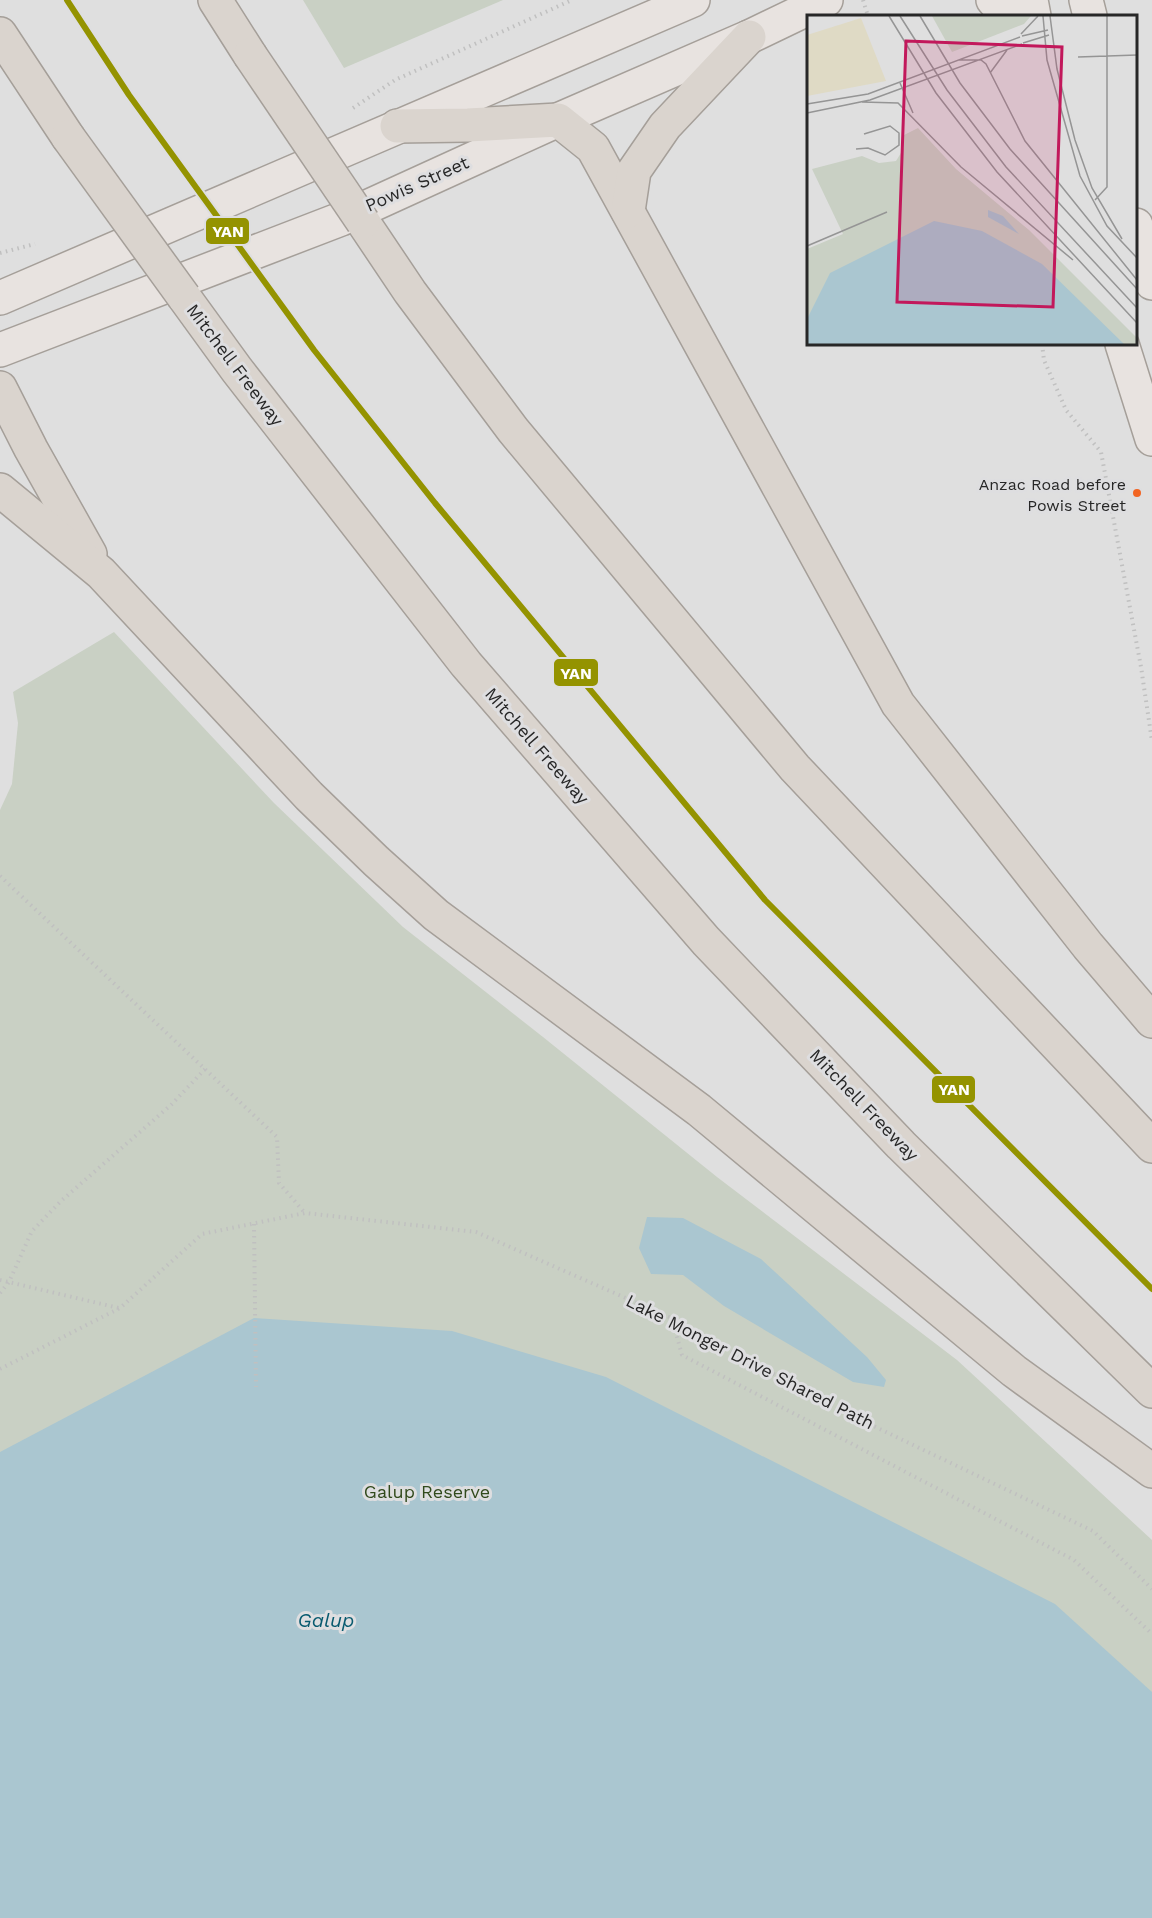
<svg xmlns="http://www.w3.org/2000/svg" width="1152" height="1918" font-family="'Work Sans',sans-serif">
<rect width="100%" height="100%" fill="#dfdfdf"/>
<g fill="#c9d0c4">
<path d="M303,0h200l-159,68z"/>
<path d="M114,632l160,171 129,124 140,110 174,140 240,183 195,180v378h-1152v-1108l12,-26 6,-61 -5,-31z"/>
</g>
<g fill="#aac6d0">
<path d="M647,1217l36,1 78,41 106,98 19,23 -2,7 -31,-5 -129,-76 -41,-31 -32,-1 -12,-26z"/>
<path d="M254,1318l198,13 154,46 449,227 97,88v226h-1152v-466z"/>
</g>
<g fill="none" stroke-linecap="round" stroke-linejoin="round">
<defs>
<g id="major">
<path d="M993,0l14,16"/>
<path d="M1031,0l3,16"/>
<path d="M1086,0l4,16"/>
<path d="M1136,225l16,58"/>
<path d="M0,298l693,-298"/>
<path d="M1122,344l30,95"/>
<path d="M0,350l341,-131 217,-99 191,-83 77,-37"/>
</g>
<g id="highway">
<path d="M215,0l35,55"/>
<path d="M0,34l68,103"/>
<path d="M397,126l71,-1 90,-5 35,28 305,556 190,242 64,75"/>
<path d="M628,211l6,-40 31,-45 84,-89"/>
<path d="M363,222l47,70 103,138 282,338 357,378"/>
<path d="M184,297l53,73 229,294 240,277 195,204 251,246"/>
<path d="M0,388l31,61 59,105"/>
<path d="M0,490l101,83 208,223 67,65 60,54 263,195 315,261 138,100"/>
</g>
</defs>
<use href="#major" stroke="#a59f99" stroke-width="36"/>
<use href="#highway" stroke="#a59f99" stroke-width="36"/>
<g stroke="#c0c0c0" stroke-width="4" stroke-dasharray="1.5 4.5" stroke-linecap="butt">
<path d="M863,0l5,16"/>
<path d="M353,108l42,-28 177,-80"/>
<path d="M0,253l35,-9"/>
<path d="M1042,344l2,16 22,50 35,42 40,215 11,74"/>
<path d="M0,876l277,261 2,46 26,30"/>
<path d="M254,1224l2,163"/>
<path d="M0,1280l119,28"/>
<path d="M0,1293l9,-11 23,-51 29,-30 111,-97 33,-35"/>
<path d="M672,1319l10,36 392,205 78,74"/>
<path d="M0,1369l120,-61 82,-74 103,-21 171,19 195,86 169,92 253,121 59,58"/>
</g>
<use href="#major" stroke="#e8e3e0" stroke-width="33"/>
<use href="#highway" stroke="#dad4ce" stroke-width="33"/>
<defs>
<g id="highway-bridge">
<path d="M250,55l113,167"/>
<path d="M68,137l116,160"/>
</g>
</defs>
<use href="#highway-bridge" stroke="#a59f99" stroke-width="36" stroke-linecap="butt"/>
<use href="#highway-bridge" stroke="#dad4ce" stroke-width="33"/>
<defs>
<path id="rail-1" d="M67,0l62,95 185,255 121,153 330,397 387,389"/>
</defs>
<use href="#rail-1" stroke="#dedee0" stroke-width="10"/>
<use href="#rail-1" stroke="#949300" stroke-width="6"/>
</g>
<circle fill="#f26522" stroke="#dedee0" stroke-width="2" cx="1137" cy="493" r="5"/>
<g text-anchor="middle" stroke-width="6" stroke-linejoin="round" paint-order="stroke">
<g font-size="16" fill="#272727" stroke="#dedee0" text-anchor="end">
<text x="1126" y="490">Anzac Road before<tspan x="1126" dy="21">Powis Street</tspan></text>
</g>
<g font-size="18" fill="#272727" stroke="#dedee0">
<text transform="translate(417 184) rotate(-24)" y="6">Powis Street</text>
<text transform="translate(235 365) rotate(53)" y="6">Mitchell Freeway</text>
<text transform="translate(537 746) rotate(49)" y="6">Mitchell Freeway</text>
<text transform="translate(864 1105) rotate(46)" y="6">Mitchell Freeway</text>
<text transform="translate(750 1362) rotate(27)" y="6">Lake Monger Drive Shared Path</text>
</g>
<g font-size="18" fill="#314a1c" stroke="#dedee0">
<text x="427" y="1498">Galup Reserve</text>
</g>
<g font-size="20" font-style="italic" fill="#085a6f" stroke="#dedee0">
<text x="326" y="1627">Galup</text>
</g>
</g>
<g transform="translate(807 15)">
<rect width="330" height="330" fill="#dfdfdf"/>
<path d="M125,1h99l-7,8 -72,28zM111,113l38,41 73,61 108,108v6h-330v-95l36,-15 -31,-65 50,-13 17,7 17,-2 8,-13v-13z" fill="#c9d0c4"/>
<path d="M54,3l25,63 -79,15v-61z" fill="#dfdac5"/>
<path d="M181,195l15,6 16,18 -31,-17zM127,206l48,10 60,33 82,80h-317v-25l23,-46z" fill="#aac6d0"/>
<path fill="none" stroke="#959595" stroke-width="1.5" d="M82,1l47,77 61,79 140,151M93,1l47,74 59,77 131,141M113,1l40,67 50,66 127,140M236,1l4,44 33,116 27,50 30,32M243,1l7,53 18,71 17,48 30,51M214,19l17,-18M215,21l26,-6M216,28l26,-8M271,42l59,-2M152,45h22l5,4 39,77 112,139M183,58l17,-23M93,68l13,30M55,87l36,1 63,64 112,93M0,89l61,-10 152,-57M0,98l63,-13 152,-56M49,134l12,-1 17,7 14,-10v-12l-9,-7 -26,8M288,185l12,-13v-171M0,231l80,-34"/>
<path fill="#c2185b" fill-opacity="0.15" stroke="#c2185b" stroke-width="3" d="M99,26l156,6 -9,260 -156,-5z"/>
<rect width="330" height="330" fill="none" stroke="#272727" stroke-width="3"/>
</g>
<g stroke="#dedee0" stroke-width="2">
<rect x="205" y="217" width="45" height="28" rx="6" fill="#949300"/>
<rect x="553" y="658" width="46" height="29" rx="6" fill="#949300"/>
<rect x="931" y="1075" width="45" height="29" rx="6" fill="#949300"/>
</g>
<g font-size="16" text-anchor="middle" font-weight="bold" fill="#fff">
<text x="228" y="237">YAN</text>
<text x="576" y="679">YAN</text>
<text x="954" y="1095">YAN</text>
</g>
</svg>
